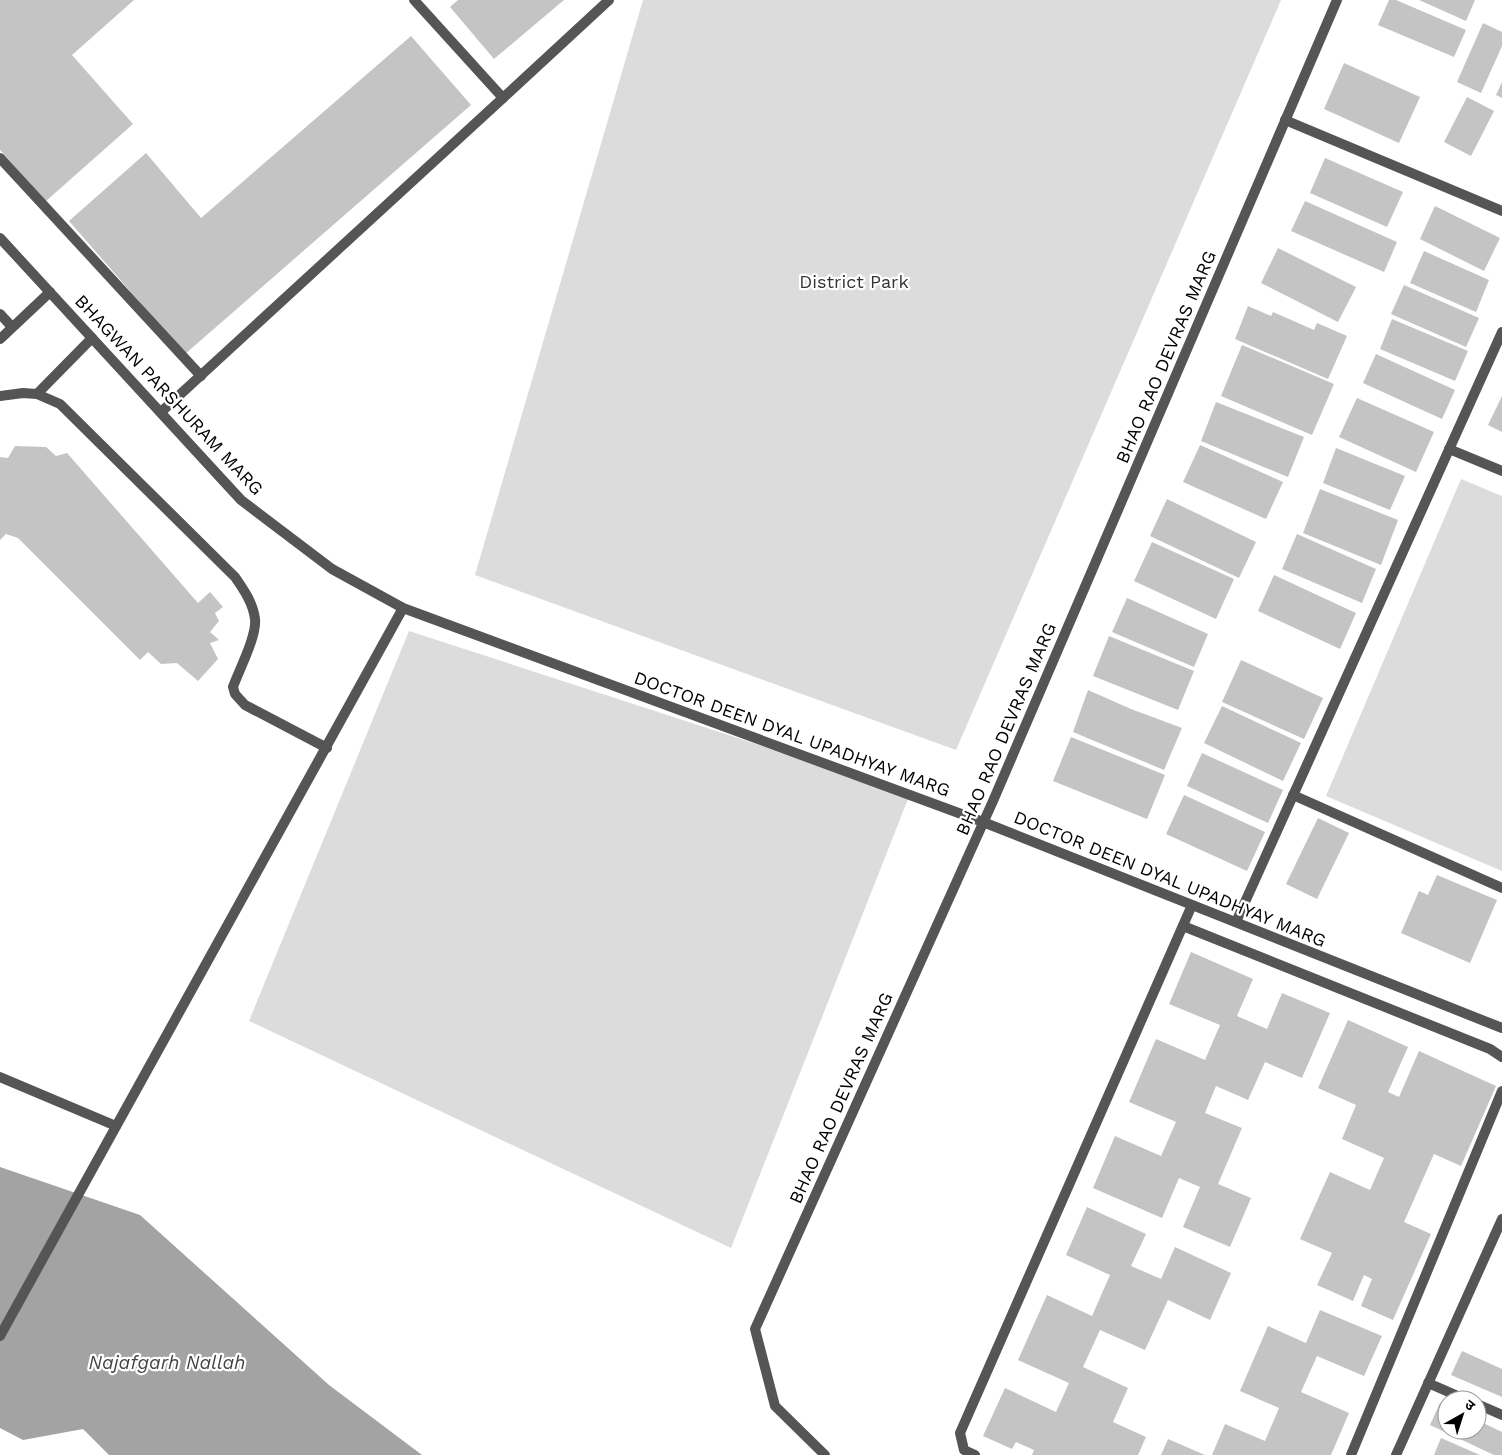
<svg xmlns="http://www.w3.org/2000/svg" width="1502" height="1455" font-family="'Work Sans','Noto Sans Devanagari',sans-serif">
<rect width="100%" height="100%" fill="#fff"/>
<g fill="#dcdcdc">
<path d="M643,0h638l-325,750 -481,-175z"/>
<path d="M1461,479l41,17v375l-176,-75z"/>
<path d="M409,631l501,163 -179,454 -482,-227z"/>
</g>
<path fill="#a3a3a3" d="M0,1167l140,48 189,170 93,70h-313l-26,-26 -60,11 -23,-12z"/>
<g fill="#c4c4c4">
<path d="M0,0h134l-62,55 61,69 -87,77 -46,-51z"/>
<path d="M458,0h106l-70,59 -44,-52z"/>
<path d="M1389,0h7l70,30 -12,27 -76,-32z"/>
<path d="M1419,0h56l-9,21z"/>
<path d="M1483,23l19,9v14l-21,47 -24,-11z"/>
<path d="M411,36l60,69 -286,249 -116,-133 77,-68 55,65z"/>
<path d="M1344,63l76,34 -21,46 -75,-34z"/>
<path d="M1502,82v16l-6,-3z"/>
<path d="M1467,97l27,14 -23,45 -27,-14z"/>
<path d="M1325,158l78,34 -16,35 -77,-34z"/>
<path d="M1305,201l92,41 -13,30 -93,-41z"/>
<path d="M1435,206l65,32 -16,33 -64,-32z"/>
<path d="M1278,248l78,39 -18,35 -77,-39z"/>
<path d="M1424,251l65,29 -13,32 -66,-29z"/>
<path d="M1404,285l75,33 -13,29 -75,-33z"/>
<path d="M1248,306l23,10 2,-4 41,18 3,-7 30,13 -19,43 -93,-40z"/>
<path d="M1392,319l76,32 -13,30 -75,-32z"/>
<path d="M1242,345l92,39 -22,51 -91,-39z"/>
<path d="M1376,354l79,36 -13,29 -79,-36z"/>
<path d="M1502,396v36l-14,-7z"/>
<path d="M1357,398l77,34 -18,40 -77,-35z"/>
<path d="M1216,402l88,35 -16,40 -87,-36z"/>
<path d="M1200,445l83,37 -17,37 -83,-37z"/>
<path d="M15,446l31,1 10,9 11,-3 131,150 12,-11 13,15 -8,6 4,8 -9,11 9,8 -9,3 8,16 -20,22 -21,-18 -16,1 -13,-12 -8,8 -122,-122 -12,-4 -6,6v-83l8,1z"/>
<path d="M1336,448l69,28 -15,34 -67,-27z"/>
<path d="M1320,489l78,31 -17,45 -78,-32z"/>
<path d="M1167,499l89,43 -17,36 -89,-42z"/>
<path d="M1297,534l79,35 -14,34 -80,-34z"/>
<path d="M1152,542l82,37 -18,40 -82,-38z"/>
<path d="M1274,575l82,38 -16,36 -82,-38z"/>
<path d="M1127,598l81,36 -14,33 -82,-35z"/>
<path d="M1109,636l85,35 -16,39 -85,-34z"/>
<path d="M1241,660l82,38 -19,41 -82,-37z"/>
<path d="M1088,690l43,19 51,19 -18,42 -91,-38z"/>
<path d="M1222,706l79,37 -18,38 -79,-38z"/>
<path d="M1071,737l94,38 -18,44 -94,-38z"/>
<path d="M1202,753l81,37 -15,33 -81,-37z"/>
<path d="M1184,795l81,37 -18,39 -81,-37z"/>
<path d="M1318,818l31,15 -32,66 -31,-15z"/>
<path d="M1437,875l60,25 -27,63 -69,-30 18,-42 9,4z"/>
<path d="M1191,952l62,27 -16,37 30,13 15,-36 48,20 -28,65 -37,-16 -17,38 -32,-14 -11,27 37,15 -24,56 33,14 -21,49 -47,-20 17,-40 -21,-9 -17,40 -69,-30 22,-52 46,20 15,-34 -47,-20 27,-63 49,21 15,-35 -51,-21z"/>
<path d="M1348,1020l60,27 -20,45 11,5 20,-46 77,35 -35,80 -27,-12 -30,68 27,12 -38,86 -32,-14 11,-27 -8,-4 -11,26 -36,-16 15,-32 -32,-14 30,-67 40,18 14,-32 -42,-19 14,-34 -38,-17z"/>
<path d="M1087,1207l59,27 -15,32 30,13 14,-32 56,26 -21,47 -42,-20 -23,50 -45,-20 -17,37 45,21 -15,34 33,15 -8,18h-106l2,-5 -18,-8 -4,7 -29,-13 22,-48 51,24 13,-29 -51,-23 29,-65 45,21 18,-41 -44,-20z"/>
<path d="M1320,1310l62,26 -18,40 -47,-20 -16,36 48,21 -18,42h-119l13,-31 40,17 14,-33 -39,-17 28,-65 38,17z"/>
<path d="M1462,1351l40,18v28l-51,-22z"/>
<path d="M1440,1403l7,3v24h30v-10l25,12v23h-8l-64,-30z"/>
<path d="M1441,1438l39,17h-46z"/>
<path d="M1168,1439l37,16h-44z"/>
</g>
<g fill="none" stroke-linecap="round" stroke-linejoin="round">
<g stroke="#555" stroke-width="10">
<path d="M0,314l12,13"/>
<path d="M0,339l50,-47"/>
<path d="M37,394l55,-56"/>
<path d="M0,396l23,-3 14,1 23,10 175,173c9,13 18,26 20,42 2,17 -16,51 -22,68l2,7 10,11 82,43"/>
</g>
<g stroke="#555" stroke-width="10">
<path d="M503,98l106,-98"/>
<path d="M1285,120l217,91"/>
<path d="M0,158l201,218"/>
<path d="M161,412l342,-314 -89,-98"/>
<path d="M1449,449l53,22"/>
<path d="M1293,795l209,93"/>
<path d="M983,822l519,206"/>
<path d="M1236,922l266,-590"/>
<path d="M1183,926l307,123 12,8"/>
<path d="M0,1336l403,-728"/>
<path d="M1428,1383l39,17"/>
<path d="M1477,1404l25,11"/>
<path d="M975,1455l-11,-5 -4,-17 232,-528"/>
<path d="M1351,1455l151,-364"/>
<path d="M1396,1455l106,-236"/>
</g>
<g stroke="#555" stroke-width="10">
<path d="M0,238l241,262 91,69 71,39 580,214"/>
<path d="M0,1077l116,49"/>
<path d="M825,1455l-50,-49 -20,-77 238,-528 344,-801"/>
</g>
</g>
<g text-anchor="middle" stroke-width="4.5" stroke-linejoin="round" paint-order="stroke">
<g font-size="18" fill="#333" stroke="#fff">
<text x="854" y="288">District Park</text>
</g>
<g font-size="18" fill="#000" stroke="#fff">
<text transform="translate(1166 357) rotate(-67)" y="6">BHAO RAO DEVRAS MARG</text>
<text transform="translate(169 395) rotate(47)" y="6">BHAGWAN PARSHURAM MARG</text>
<text transform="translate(1006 729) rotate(-67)" y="6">BHAO RAO DEVRAS MARG</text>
<text transform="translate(792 734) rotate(20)" y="6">DOCTOR DEEN DYAL UPADHYAY MARG</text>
<text transform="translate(1170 879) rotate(22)" y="6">DOCTOR DEEN DYAL UPADHYAY MARG</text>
<text transform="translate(841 1098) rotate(-66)" y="6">BHAO RAO DEVRAS MARG</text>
</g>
<g font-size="19" font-style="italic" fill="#444" stroke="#fff">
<text x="167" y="1369">Najafgarh Nallah</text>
</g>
</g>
<g transform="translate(1462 1415) rotate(39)"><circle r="24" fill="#ffffff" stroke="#999999"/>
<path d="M0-4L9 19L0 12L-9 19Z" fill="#000000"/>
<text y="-8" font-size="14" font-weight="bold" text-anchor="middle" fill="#000000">उ</text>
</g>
</svg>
